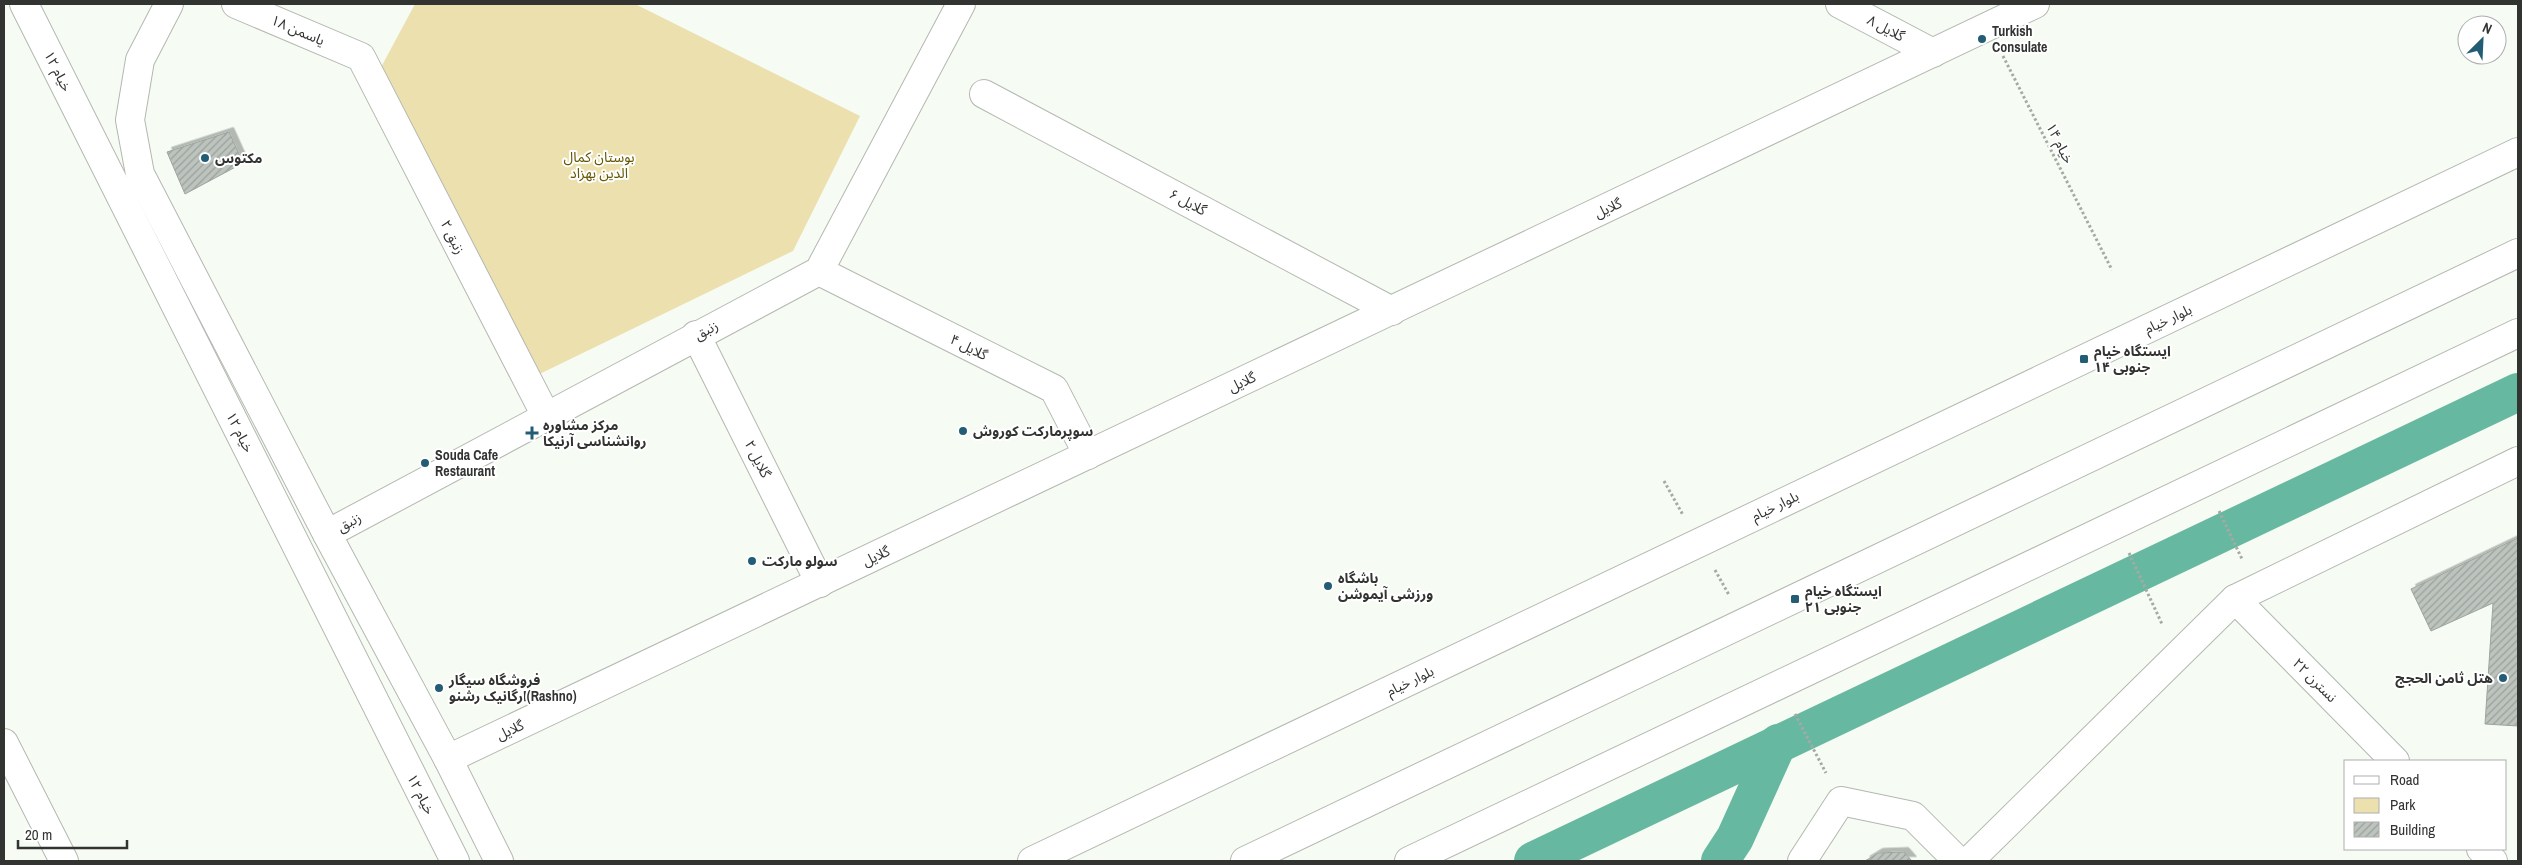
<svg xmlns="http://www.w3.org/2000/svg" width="2522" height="865" font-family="'Archivo Narrow','Noto Sans Arabic',sans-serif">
<defs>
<pattern id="building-hatch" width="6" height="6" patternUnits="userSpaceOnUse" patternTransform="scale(1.25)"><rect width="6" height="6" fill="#bdc4be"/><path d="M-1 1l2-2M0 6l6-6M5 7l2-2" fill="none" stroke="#9aa09b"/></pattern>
<filter id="shadow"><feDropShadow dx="4.5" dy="-4.5" stdDeviation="0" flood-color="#0004"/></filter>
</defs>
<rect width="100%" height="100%" fill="#f6fbf4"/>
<path fill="#ebe0ae" d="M415,4h220l225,112 -67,135 -274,133 -140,-313z"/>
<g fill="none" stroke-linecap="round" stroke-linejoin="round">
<g stroke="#67b8a0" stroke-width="38">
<path d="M1533,861l985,-469"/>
<path d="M1720,861l15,-23 43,-95"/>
</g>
</g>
<g fill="url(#building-hatch)" stroke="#9da49f" filter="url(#shadow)">
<path d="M229,132l14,31 -58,31 -18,-42z"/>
<path d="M2518,538v188l-33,-2 8,-121 -62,28 -20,-42z"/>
<path d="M1904,852l8,9h-47l13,-8z"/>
</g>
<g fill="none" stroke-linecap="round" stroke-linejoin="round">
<defs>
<g id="street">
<path d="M24,4l431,857"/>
<path d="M169,4l-29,56 -10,60 10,54 187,360 121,225 51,102"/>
<path d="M236,4l125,53 185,359"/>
<path d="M1840,4l93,49"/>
<path d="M984,94l408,217"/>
<path d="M819,271l235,118 34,66"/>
<path d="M696,335l124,248"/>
<path d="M327,534l492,-263 142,-267"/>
<path d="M2235,599l160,162"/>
<path d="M4,743l60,118"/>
<path d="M448,759l1587,-755"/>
<path d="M2481,849l12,12"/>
<path d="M1409,861l1109,-528"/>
<path d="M1802,861l39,-60 72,15 45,45"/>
<path d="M1969,861l266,-262 283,-138"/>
</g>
<g id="primary">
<path d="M1032,861l1486,-709"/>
<path d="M1245,861l1273,-608"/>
</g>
</defs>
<use href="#street" stroke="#b3b8b1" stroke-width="30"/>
<use href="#primary" stroke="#b3b8b1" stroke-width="30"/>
<g stroke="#a6aaa5" stroke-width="3" stroke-dasharray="2.5 2.5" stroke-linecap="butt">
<path d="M2003,56l109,214"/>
<path d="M1664,481l19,34"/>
<path d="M2219,511l23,48"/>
<path d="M2129,553l33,71"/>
<path d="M1715,570l14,25"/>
<path d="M1795,714l31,59"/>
</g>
<use href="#street" stroke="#fff" stroke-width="28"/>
<use href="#primary" stroke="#fff" stroke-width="28"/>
</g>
<g fill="#225d75" stroke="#fff" stroke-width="2">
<circle cx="1982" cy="39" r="5"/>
<circle cx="205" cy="158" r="5"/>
<rect x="2079" y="354" width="10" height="10" rx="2.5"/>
<circle cx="963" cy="431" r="5"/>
<path d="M529.5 425.5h5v5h5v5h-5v5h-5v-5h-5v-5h5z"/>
<circle cx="425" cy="463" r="5"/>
<circle cx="752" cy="561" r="5"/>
<circle cx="1328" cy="586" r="5"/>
<rect x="1790" y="594" width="10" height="10" rx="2.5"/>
<circle cx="2503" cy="678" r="5"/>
<circle cx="439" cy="688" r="5"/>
</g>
<g text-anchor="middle" stroke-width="4" stroke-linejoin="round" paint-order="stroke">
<g font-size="14" fill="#323431" stroke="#fff">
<text transform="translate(1886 28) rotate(28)" y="5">گلایل ۸</text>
<text transform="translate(298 30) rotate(23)" y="5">یاسمن ۱۸</text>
<text transform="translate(58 71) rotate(63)" y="5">خیام ۱۲</text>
<text transform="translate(2060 143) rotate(63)" y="5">خیام ۱۴</text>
<text transform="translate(1188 202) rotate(28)" y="5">گلایل ۶</text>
<text transform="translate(1608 208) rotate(-25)" y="5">گلایل</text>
<text transform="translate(453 237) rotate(63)" y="5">زنبق ۲</text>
<text transform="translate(2168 319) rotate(-25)" y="5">بلوار خیام</text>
<text transform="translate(706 330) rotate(-28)" y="5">زنبق</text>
<text transform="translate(969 347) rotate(27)" y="5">گلایل ۴</text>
<text transform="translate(1242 382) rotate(-25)" y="5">گلایل</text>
<text transform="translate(240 432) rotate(63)" y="5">خیام ۱۲</text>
<text transform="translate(758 459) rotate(63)" y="5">گلایل ۲</text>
<text transform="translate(1775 506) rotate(-26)" y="5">بلوار خیام</text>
<text transform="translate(349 522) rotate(-28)" y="5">زنبق</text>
<text transform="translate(876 556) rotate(-25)" y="5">گلایل</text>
<text transform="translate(2315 680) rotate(45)" y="5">نسترن ۲۲</text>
<text transform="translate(1410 681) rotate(-26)" y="5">بلوار خیام</text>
<text transform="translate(510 730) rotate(-25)" y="5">گلایل</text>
<text transform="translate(421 794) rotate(63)" y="5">خیام ۱۲</text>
</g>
<g font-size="14" font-weight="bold" fill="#323431" stroke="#fff" text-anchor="start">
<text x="1992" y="36">Turkish<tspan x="1992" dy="16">Consulate</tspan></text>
<text x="215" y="163">مکتوس</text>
<text x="2094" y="356">ایستگاه خیام<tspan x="2094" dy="16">جنوبی ۱۴</tspan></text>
<text x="543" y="430">مرکز مشاوره<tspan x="543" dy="16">روانشناسی آرنیکا</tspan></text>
<text x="973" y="436">سوپرمارکت کوروش</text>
<text x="435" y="460">Souda Cafe<tspan x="435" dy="16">Restaurant</tspan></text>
<text x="762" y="566">سولو مارکت</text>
<text x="1338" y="583">باشگاه<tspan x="1338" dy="16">ورزشی آیموشن</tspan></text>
<text x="1805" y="596">ایستگاه خیام<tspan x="1805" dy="16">جنوبی ۲۱</tspan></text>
<text x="2493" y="683" text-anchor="end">هتل ثامن الحجج</text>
<text x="449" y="685">فروشگاه سیگار<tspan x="449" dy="16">ارگانیک رشنو(Rashno)</tspan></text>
</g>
<g font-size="14" fill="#655600" stroke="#fff">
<text x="599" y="162">بوستان کمال<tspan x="599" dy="16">الدین بهزاد</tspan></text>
</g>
</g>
<rect width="2522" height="865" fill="none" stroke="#323431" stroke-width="10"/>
<rect x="2344" y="760" width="162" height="90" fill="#ffffff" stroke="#adaead"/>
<rect x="2354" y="776" width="25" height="8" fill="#ffffff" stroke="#adaead"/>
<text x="2390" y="785" font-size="15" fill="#323431">Road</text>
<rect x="2354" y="798" width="25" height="15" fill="#ebe0ae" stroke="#adaead"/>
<text x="2390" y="810" font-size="15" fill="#323431">Park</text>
<rect x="2354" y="822" width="25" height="15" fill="url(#building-hatch)" stroke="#adaead"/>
<text x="2390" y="835" font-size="15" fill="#323431">Building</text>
<g transform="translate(2482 40) rotate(24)"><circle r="24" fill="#ffffff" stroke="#adaead"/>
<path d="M0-4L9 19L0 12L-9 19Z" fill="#225d75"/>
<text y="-8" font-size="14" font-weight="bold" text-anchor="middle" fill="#323431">N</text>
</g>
<path d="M18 840v8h109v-8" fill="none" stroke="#323431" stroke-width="2.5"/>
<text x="25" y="840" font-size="15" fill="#323431" stroke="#ffffff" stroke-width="4" paint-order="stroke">20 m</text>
</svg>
